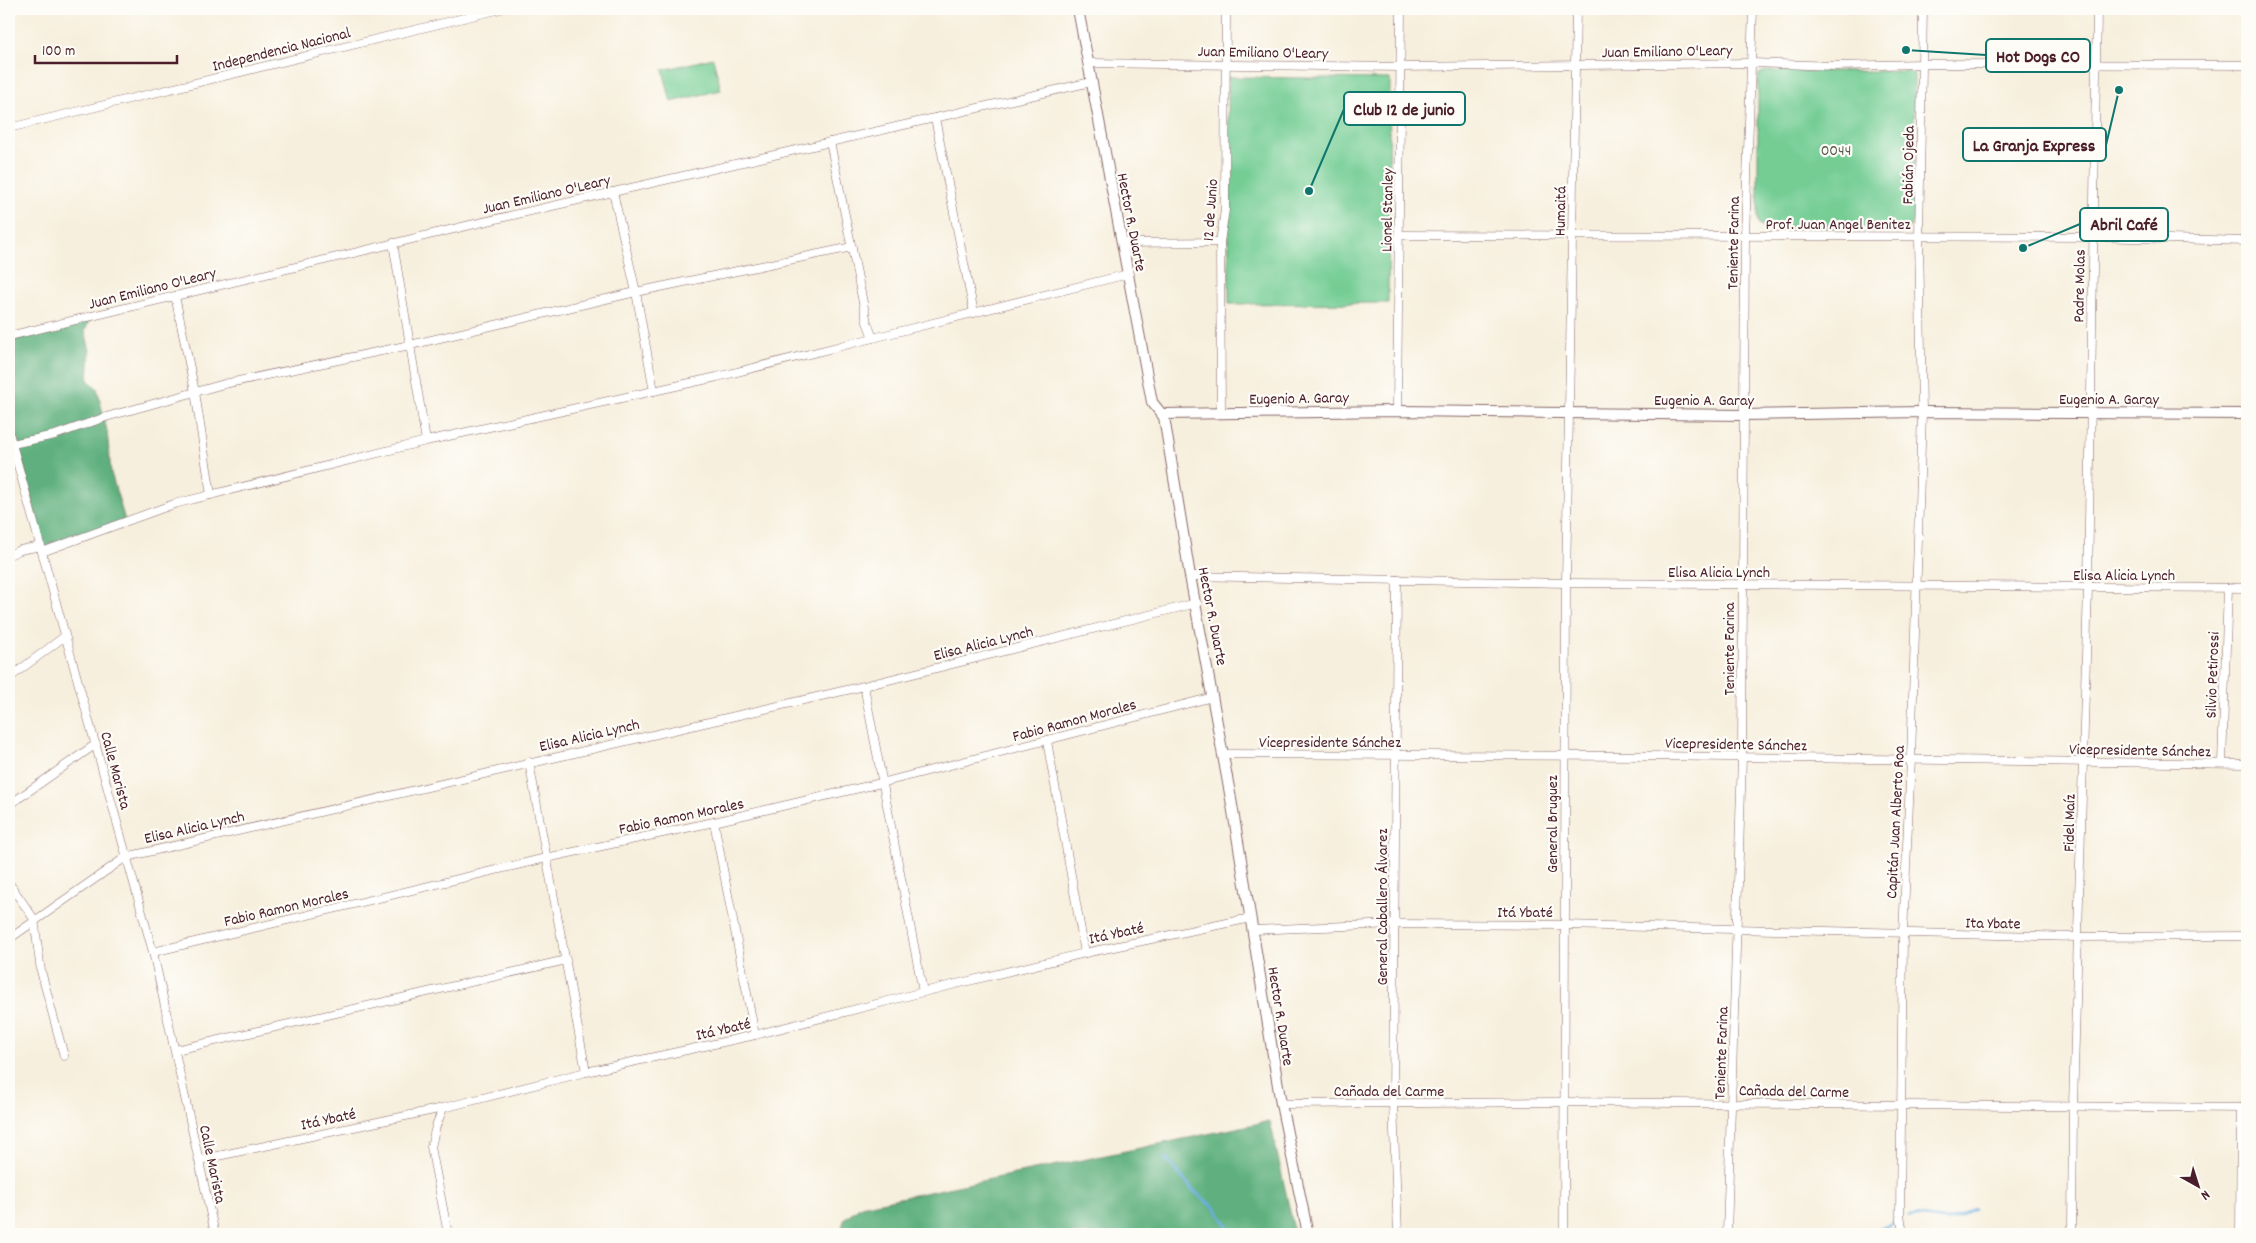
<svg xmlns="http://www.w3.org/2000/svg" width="2256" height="1243" font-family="Dekko,sans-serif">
<rect width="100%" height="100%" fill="#fdfcf7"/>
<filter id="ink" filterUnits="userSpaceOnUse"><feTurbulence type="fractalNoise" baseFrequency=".02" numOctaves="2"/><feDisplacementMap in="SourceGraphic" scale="10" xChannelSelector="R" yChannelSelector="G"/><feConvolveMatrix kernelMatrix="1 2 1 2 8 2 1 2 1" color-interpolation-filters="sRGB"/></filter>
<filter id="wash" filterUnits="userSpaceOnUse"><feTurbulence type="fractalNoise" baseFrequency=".0096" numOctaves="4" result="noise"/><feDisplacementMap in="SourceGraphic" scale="20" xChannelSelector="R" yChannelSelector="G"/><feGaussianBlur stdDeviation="1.12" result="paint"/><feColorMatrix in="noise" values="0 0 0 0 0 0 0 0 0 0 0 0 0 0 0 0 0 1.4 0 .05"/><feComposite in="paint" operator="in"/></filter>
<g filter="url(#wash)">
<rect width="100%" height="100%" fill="#f7efdd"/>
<g fill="#74cd94" stroke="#5f7660">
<path d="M713,58l8,32 -50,12 -8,-32z"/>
<path d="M1765,71h143l6,4v145l-4,7h-146l-6,-3v-146l1,-4z"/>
<path d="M1228,77l162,2 -2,224 -159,1z"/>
</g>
<g fill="#5fb07e" stroke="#546854">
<path d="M90,319l-5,12 5,20 -2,29 9,8 10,43 4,42 15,51 -82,26 -35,-146v-63z"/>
<path d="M1270,1121l25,113h-455l5,-16 16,-12z"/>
</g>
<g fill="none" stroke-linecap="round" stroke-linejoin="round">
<g stroke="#6aacde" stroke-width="3">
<path d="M1165,1158l29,33 22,18 17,25"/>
<path d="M1909,1217c12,-3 26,4 39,3 9,-1 18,-8 26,-12"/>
<path d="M1869,1234l29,-13"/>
</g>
</g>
</g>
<g filter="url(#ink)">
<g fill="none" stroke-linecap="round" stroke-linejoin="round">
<defs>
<g id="minor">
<path d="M9,9h2"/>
<path d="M1088,63l313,4 352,-4 82,3 87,-2 325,1"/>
<path d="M935,118l39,195"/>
<path d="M9,128l492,-119"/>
<path d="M830,142l37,180 6,16 255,-64"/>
<path d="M613,192l23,100 18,99"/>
<path d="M1399,235l693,2 155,4"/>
<path d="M393,243l33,198"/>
<path d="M1122,243l98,-1"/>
<path d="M175,296l20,96 16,103"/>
<path d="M9,336l457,-110 625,-144"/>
<path d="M1397,411l4,-402"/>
<path d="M1221,413l-1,-171 5,-32 1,-201"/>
<path d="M9,433l144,519 62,282"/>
<path d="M12,444l43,-9 51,-18 118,-33 186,-39 226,-53 216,-45"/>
<path d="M42,552l132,-48 252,-63 291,-64 156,-39"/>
<path d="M9,555l11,-5 21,-4"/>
<path d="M1190,576l376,7 681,5"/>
<path d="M1397,580l-4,524 5,130"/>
<path d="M9,678l56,-42"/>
<path d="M864,686l59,306"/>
<path d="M1047,741l38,212"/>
<path d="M1223,754l426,2 598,8"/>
<path d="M529,762l57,310"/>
<path d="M2222,763l6,-175"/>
<path d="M9,805l87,-61"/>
<path d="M714,822l41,213"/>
<path d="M9,883l25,36 7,52 23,85"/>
<path d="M1253,930l141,-6 170,1 514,12 169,-1"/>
<path d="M9,939l117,-82 738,-171 333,-83"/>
<path d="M153,952l393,-94 168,-36 167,-39 332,-86"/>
<path d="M176,1050l390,-90"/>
<path d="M1281,1104l282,-2 684,6"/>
<path d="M443,1108l-7,18 -5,21 17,87"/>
<path d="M199,1160l244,-52 143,-36 169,-37 168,-43 162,-39 166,-35"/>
<path d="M1564,1234l2,-651 10,-574"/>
<path d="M1727,1234l15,-477 3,-521 8,-227"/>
<path d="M1903,1234l-3,-20 3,-280 8,-175 11,-347 -3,-175 4,-228"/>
<path d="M2072,1234l1,-128 15,-519 9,-578"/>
<path d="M2240,1234l1,-126"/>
</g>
<g id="tertiary">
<path d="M1078,9l74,393 12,15 26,159 41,223 50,305 27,130"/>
<path d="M1162,414l235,-3 347,4 178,-3 325,2"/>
</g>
</defs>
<use href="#minor" stroke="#876869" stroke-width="9"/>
<use href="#tertiary" stroke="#876869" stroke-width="12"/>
<use href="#minor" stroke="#fff" stroke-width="8"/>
<use href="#tertiary" stroke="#fff" stroke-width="10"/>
</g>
</g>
<g text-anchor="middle" stroke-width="4.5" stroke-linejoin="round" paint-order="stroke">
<g font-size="16" fill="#4a1f2b" stroke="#fdfcf7">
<text transform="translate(281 48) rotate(-14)" y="6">Independencia Nacional</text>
<text transform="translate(1667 50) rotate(-1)" y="6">Juan Emiliano O'Leary</text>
<text transform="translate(1263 51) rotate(1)" y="6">Juan Emiliano O'Leary</text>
<text transform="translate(1907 165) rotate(-89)" y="6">Fabián Ojeda</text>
<text transform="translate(546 193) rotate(-13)" y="6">Juan Emiliano O'Leary</text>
<text transform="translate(1209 210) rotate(-86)" y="6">12 de Junio</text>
<text transform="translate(1386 210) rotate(-89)" y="6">Lionel Stanley</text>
<text transform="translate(1559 211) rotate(-89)" y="6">Humaitá</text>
<text transform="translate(1133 222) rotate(79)" y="6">Hector R. Duarte</text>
<text x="1838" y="229">Prof. Juan Angel Benitez</text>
<text transform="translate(1732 243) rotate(-89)" y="6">Teniente Farina</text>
<text transform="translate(2078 286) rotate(-89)" y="6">Padre Molas</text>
<text transform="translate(152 287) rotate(-14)" y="6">Juan Emiliano O'Leary</text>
<text transform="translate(1299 397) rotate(-1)" y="6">Eugenio A. Garay</text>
<text x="2109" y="404">Eugenio A. Garay</text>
<text x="1704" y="405">Eugenio A. Garay</text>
<text x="1719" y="577">Elisa Alicia Lynch</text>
<text x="2124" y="580">Elisa Alicia Lynch</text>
<text transform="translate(1214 616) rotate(79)" y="6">Hector R. Duarte</text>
<text transform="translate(983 642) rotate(-14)" y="6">Elisa Alicia Lynch</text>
<text transform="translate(1728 649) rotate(-90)" y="6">Teniente Farina</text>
<text transform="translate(2211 675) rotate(-88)" y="6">Silvio Petirossi</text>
<text transform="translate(1074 719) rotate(-15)" y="6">Fabio Ramon Morales</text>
<text transform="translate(589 734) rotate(-13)" y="6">Elisa Alicia Lynch</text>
<text x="1330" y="747">Vicepresidente Sánchez</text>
<text transform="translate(1736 743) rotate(1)" y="6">Vicepresidente Sánchez</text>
<text transform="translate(2140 749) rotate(1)" y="6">Vicepresidente Sánchez</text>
<text transform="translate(117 770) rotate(75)" y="6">Calle Marista</text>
<text transform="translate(681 815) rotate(-12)" y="6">Fabio Ramon Morales</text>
<text transform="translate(1894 822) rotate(-87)" y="6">Capitán Juan Alberto Roa</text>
<text transform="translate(2068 823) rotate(-89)" y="6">Fidel Maíz</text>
<text transform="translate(1551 824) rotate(-90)" y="6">General Bruguez</text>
<text transform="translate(194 826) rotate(-13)" y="6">Elisa Alicia Lynch</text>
<text transform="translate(286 906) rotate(-13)" y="6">Fabio Ramon Morales</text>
<text transform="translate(1381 907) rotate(-90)" y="6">General Caballero Álvarez</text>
<text x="1525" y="917">Itá Ybaté</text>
<text transform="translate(1993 922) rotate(1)" y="6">Ita Ybate</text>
<text transform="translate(1116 932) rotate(-12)" y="6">Itá Ybaté</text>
<text transform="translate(1282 1016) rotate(81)" y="6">Hector R. Duarte</text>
<text transform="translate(723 1028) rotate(-13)" y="6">Itá Ybaté</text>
<text transform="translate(1720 1053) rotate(-88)" y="6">Teniente Farina</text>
<text x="1389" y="1096">Cañada del Carme</text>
<text transform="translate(1794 1090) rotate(1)" y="6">Cañada del Carme</text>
<text transform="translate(328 1118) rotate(-12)" y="6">Itá Ybaté</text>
<text transform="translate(214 1164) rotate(78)" y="6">Calle Marista</text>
</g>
<g font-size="16" fill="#595c50" stroke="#fdfcf7">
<text x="1836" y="155">0044</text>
</g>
</g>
<path fill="none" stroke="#0f766e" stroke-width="2" d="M1906 50L1986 55M1309 191L1344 109M2119 90L2106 145M2023 248L2080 224"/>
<g fill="#0f766e" stroke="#fdfcf7" stroke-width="2">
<circle cx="1906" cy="50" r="5"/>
<circle cx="1309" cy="191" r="5"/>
<circle cx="2119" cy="90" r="5"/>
<circle cx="2023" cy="248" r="5"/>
</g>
<g fill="#fdfcf7" stroke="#0f766e" stroke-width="2">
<rect x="1986" y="39" width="104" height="33" rx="5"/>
<rect x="1344" y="92" width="121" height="33" rx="5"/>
<rect x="1963" y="128" width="143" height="33" rx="5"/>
<rect x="2080" y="208" width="88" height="33" rx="5"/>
</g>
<g font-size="18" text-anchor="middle" font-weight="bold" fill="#4a1f2b">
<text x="2038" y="62">Hot Dogs CO</text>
<text x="1404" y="115">Club 12 de junio</text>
<text x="2034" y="151">La Granja Express</text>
<text x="2124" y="230">Abril Café</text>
</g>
<rect width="2256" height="1243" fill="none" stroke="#fdfcf7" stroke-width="30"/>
<g transform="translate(2198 1186) rotate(141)" stroke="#fdfcf7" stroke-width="4" paint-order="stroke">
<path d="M0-4L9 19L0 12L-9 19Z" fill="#4a1f2b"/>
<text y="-8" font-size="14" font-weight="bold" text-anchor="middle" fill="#4a1f2b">N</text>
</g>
<path d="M35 55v8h142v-8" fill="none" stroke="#4a1f2b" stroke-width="2.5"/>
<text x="42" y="55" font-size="15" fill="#4a1f2b" stroke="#fdfcf7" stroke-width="4" paint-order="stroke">100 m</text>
</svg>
